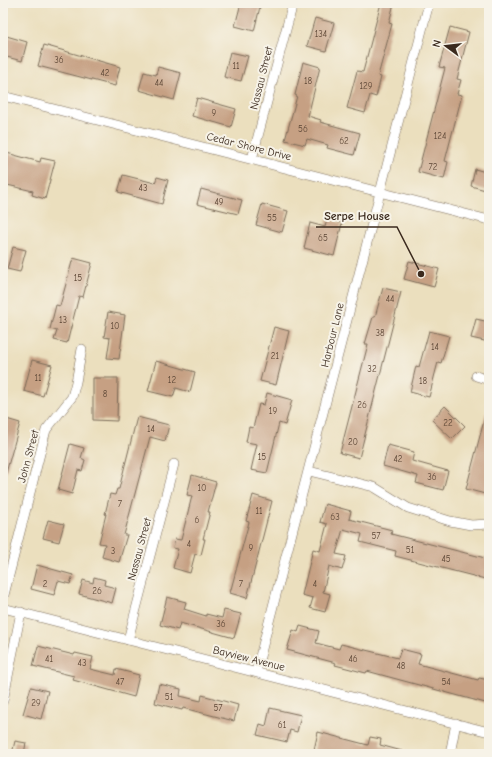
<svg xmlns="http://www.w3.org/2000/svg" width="492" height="757" font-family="'Comic Neue',sans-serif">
<rect width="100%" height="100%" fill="#f7f3e8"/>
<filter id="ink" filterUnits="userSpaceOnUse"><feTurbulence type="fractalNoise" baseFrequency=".025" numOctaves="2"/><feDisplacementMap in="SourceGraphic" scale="8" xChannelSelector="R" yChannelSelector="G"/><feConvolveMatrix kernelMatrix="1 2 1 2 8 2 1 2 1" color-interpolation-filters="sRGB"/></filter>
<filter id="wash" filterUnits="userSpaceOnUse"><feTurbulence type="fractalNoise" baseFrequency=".012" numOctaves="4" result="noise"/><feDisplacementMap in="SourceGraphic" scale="16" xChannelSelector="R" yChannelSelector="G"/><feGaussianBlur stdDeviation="0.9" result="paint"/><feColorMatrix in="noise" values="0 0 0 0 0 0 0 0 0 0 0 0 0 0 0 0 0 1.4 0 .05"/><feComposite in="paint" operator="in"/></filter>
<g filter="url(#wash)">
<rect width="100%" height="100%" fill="#ebdfbe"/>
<g id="blocks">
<g fill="#c6a083">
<path d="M241,3h20l-7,28 -19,-5z"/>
<path d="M381,3h13l-5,20 3,1 -14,52 3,1 -5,20 -6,-2 -5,18 -18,-5 10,-37 6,1z"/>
<path d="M315,18l19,5 -8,28 -19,-5z"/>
<path d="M450,27l19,5 -12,47 4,1 -4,14 5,1 -17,66 3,1 -4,17 -26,-7 27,-104 -6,-1z"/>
<path d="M3,35l24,7 -5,19 -19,-5z"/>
<path d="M44,45l76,22 -5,19 -77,-20z"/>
<path d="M230,52l18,4 -7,25 -17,-4z"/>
<path d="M303,62l17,5 -12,49 13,4 -1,2 40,11 -6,22 -27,-7 1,-3 -21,-6 -2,6 -20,-5 12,-44 -2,-1z"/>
<path d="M158,67l23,6 -7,27 -35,-10 5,-18 12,3z"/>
<path d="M197,98l39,11 -5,18 -39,-11z"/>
<path d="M3,152l37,10 1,-4 14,3 -10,38 -13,-4 1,-4 -30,-7z"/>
<path d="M475,169l14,4v18l-18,-5z"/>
<path d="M123,175l32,8 2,-6 11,3 -6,24 -44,-12z"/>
<path d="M201,189l41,11 -4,14 -41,-10z"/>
<path d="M262,204l26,7 -6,21 -26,-7z"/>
<path d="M327,219l15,4 -8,33 -30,-8 6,-25 15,4z"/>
<path d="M13,247l13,3 -6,22 -13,-3z"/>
<path d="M73,258l19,5 -9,34 -4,-1 -12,47 -13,-3 3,-9 -7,-2 6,-24 4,1z"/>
<path d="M409,261l30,8 -5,18 -30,-8z"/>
<path d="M383,288l18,4 -42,166 -19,-5 28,-109h-3l8,-27h2z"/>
<path d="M108,312l17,3 -6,44 -12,-1 3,-20 -6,-1z"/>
<path d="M476,319l13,3v20l-18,-4z"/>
<path d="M274,327l15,4 -13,54 -16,-4z"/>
<path d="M429,331l20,5 -8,27 -3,-1 -9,35 -19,-5 6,-26 3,1z"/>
<path d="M32,360l20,5 -9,31 -19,-5z"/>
<path d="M156,361l39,11 -5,20 -14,-4 -3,9 -25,-6z"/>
<path d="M93,378h25l-1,43 -24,-1z"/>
<path d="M267,393l25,7 -7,25 -6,-2 -12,50 -16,-3 6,-26 -11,-2 3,-15 4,1 6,-24 5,1z"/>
<path d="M445,406l20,20 -13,13 -20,-19z"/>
<path d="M486,413h3v65l-4,16 -19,-5z"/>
<path d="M137,417l32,8 -4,16 -15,-4 -26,98h3l-8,27 -17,-5 3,-13 -6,-1 7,-29h-1l5,-20 5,1 2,-6h2z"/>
<path d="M3,418l17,5 -14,50h-3z"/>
<path d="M70,444l14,4 -3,10 4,2 -3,11 -4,-1 -6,24 -14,-4z"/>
<path d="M388,445l26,7 -2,9 36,10 -5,19 -27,-7 2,-7 -35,-10z"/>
<path d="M192,475l24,7 -8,30h2l-7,27h2l-4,16 -6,-1 -5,19 -17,-5 5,-19 -5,-1 2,-9 6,1 11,-44 -5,-1z"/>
<path d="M253,495l19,6 -25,97 -17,-5 19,-71 -3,-1z"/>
<path d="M325,504l26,7 -2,8 43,11 -1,4 98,25v21l-94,-24 1,-5 -36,-9 2,-8 -19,-5 -7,25 10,2 -4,14 -13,-4 -6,26 7,2 -5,18 -15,-4 3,-10 -11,-3 11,-46 7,2 7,-27 -7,-2z"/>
<path d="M48,520l16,4 -5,18 -16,-4z"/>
<path d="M37,565l36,10 -3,9 -12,-3 -4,14 -23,-6z"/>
<path d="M94,577l11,3 -1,5 12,3 -4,15 -33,-9 4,-14 10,3z"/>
<path d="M167,597l19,5 -2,7 22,7v-2l16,4 2,-8 17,4 -7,24 -54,-15 -2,7 -18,-5z"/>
<path d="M300,626l19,5 -3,12 23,6 2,-5 57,14 3,-9 20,5 -3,10 60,16 1,-2 10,2v24l-122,-33 -1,2 -31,-8 1,-2 -49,-13 6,-20 5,2z"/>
<path d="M38,646l36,9 1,-2 18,4 -3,12 25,6 1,-6 23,6 -5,22 -61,-17 1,-4 -41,-10z"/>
<path d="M159,684l22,5 -1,7 21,5 1,-6 36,10 -4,16 -51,-13 -1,2 -27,-7z"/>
<path d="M31,687l17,4 -7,28 -18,-5z"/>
<path d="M270,708l31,7 -4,17 -7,-2 -3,12 -30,-7 3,-11 6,2z"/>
<path d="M318,732l50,13 2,-8 11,2 -1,6 22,6v3h-83l1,-2 -6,-2z"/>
<path d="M15,741l11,2 -2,11h-12z"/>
</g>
</g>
</g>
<g filter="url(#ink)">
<use href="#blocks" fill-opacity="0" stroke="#796956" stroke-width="1"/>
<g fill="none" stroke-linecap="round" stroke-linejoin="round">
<defs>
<g id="minor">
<path d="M3,96l486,124"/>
<path d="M252,159l41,-156"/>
<path d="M476,376l13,4"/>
<path d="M309,471l65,16 34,21 42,13 21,4 18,-1"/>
<path d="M3,599l43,-169 26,-33 4,-15 6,-33"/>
<path d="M3,608l486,124"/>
<path d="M128,640l46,-176"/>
<path d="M256,672l173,-669"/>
<path d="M3,701l18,-89"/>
<path d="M450,754l6,-31"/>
</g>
</defs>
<use href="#minor" stroke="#796956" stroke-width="10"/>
<use href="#minor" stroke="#fff" stroke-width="9"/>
</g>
</g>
<g text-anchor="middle" stroke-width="4" stroke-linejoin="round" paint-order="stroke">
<g font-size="9" fill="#5e4837">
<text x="321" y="37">134</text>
<text x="59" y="63">36</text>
<text x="236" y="69">11</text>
<text x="105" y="76">42</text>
<text x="308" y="84">18</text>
<text x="159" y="86">44</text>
<text x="366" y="89">129</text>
<text x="214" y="116">9</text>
<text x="303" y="132">56</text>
<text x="440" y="139">124</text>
<text x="344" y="144">62</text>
<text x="433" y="170">72</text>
<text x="143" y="191">43</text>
<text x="219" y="205">49</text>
<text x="272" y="221">55</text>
<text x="323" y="241">65</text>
<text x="78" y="281">15</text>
<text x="390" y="302">44</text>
<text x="63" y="323">13</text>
<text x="115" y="329">10</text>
<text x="380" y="336">38</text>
<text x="435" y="350">14</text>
<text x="275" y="359">21</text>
<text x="372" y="372">32</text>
<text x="38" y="381">11</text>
<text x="172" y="383">12</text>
<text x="423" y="384">18</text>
<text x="105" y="397">8</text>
<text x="362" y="408">26</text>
<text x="273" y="414">19</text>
<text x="448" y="426">22</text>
<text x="151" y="432">14</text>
<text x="353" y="445">20</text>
<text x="262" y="460">15</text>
<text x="398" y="462">42</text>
<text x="432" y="480">36</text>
<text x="202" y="491">10</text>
<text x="120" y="507">7</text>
<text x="259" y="514">11</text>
<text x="335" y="520">63</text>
<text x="197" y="523">6</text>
<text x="376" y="539">57</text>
<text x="189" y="547">4</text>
<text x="251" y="551">9</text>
<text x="410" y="553">51</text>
<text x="113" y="554">3</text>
<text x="446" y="562">45</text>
<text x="45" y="587">2</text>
<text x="241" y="587">7</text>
<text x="315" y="587">4</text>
<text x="97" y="594">26</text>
<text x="221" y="627">36</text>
<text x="49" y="662">41</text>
<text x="353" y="662">46</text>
<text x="82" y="666">43</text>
<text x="401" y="669">48</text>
<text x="120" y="685">47</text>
<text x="446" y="685">54</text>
<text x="169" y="700">51</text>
<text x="36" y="706">29</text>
<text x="218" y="711">57</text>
<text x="282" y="728">61</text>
</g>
<g font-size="11" fill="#3b2a1e" stroke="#f7f3e8">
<text transform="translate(261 78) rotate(-76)" y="4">Nassau Street</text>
<text transform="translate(249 146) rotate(14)" y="4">Cedar Shore Drive</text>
<text transform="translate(332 335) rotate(-76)" y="4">Harbour Lane</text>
<text transform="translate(28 456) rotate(-75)" y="4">John Street</text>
<text transform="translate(139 549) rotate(-75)" y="4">Nassau Street</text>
<text transform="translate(249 658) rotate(14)" y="4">Bayview Avenue</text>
</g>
</g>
<path fill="none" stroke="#3b2a1e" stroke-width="1.5" d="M421 274L397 227H316"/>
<circle fill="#3b2a1e" stroke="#f7f3e8" stroke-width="1.5" cx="421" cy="274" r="4"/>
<g font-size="12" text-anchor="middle" font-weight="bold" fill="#3b2a1e" stroke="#f7f3e8" stroke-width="4" stroke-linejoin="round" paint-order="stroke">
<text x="357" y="220">Serpe House</text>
</g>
<rect width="492" height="757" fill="none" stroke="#f7f3e8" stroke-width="16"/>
<g transform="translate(446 46) rotate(285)" stroke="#f7f3e8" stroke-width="3" paint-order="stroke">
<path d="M0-3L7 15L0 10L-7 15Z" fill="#3b2a1e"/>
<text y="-6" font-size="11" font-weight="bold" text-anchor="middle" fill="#3b2a1e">N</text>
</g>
</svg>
